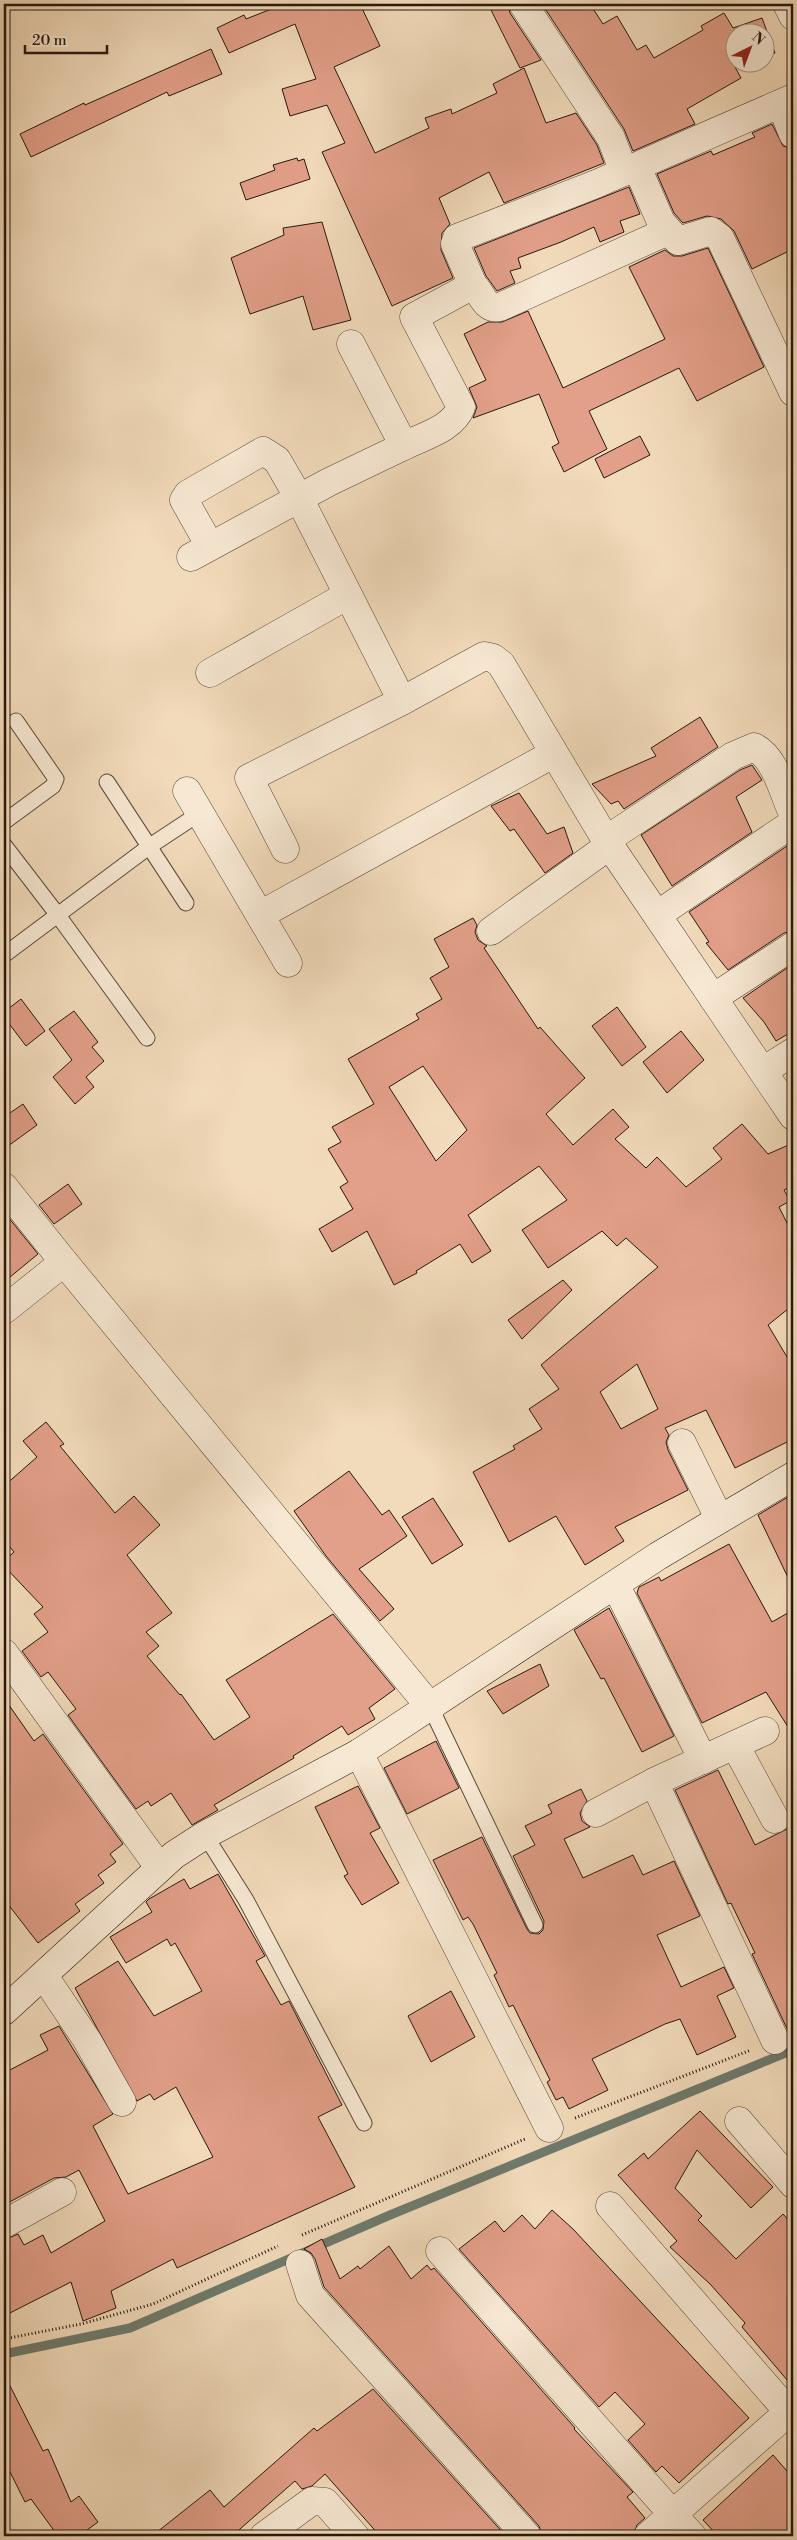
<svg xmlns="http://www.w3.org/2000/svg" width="797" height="2540" font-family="'Libre Bodoni',serif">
<rect width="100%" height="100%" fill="#f2dbbb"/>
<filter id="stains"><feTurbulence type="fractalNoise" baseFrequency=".004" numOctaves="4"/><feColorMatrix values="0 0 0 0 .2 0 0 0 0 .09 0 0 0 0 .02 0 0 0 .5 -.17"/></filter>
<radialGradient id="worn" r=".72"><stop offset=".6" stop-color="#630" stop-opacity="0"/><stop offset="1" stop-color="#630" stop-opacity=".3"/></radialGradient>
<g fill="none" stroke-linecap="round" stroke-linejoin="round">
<path stroke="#6e7a6d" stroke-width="9" d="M4,2354l126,-26 260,-113 403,-165"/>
</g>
<g fill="#e29f89" stroke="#28180f" fill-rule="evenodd">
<path d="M284,4h76l20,42 -46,21 41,86 54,-25 -4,-10 26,-9 1,5 45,-21 -4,-9 31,-16 22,55 30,-10 21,32 7,18 -100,40 -15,-31 -50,26 11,26 -8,9 -1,17 12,28 -61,28 -70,-154 23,-9 -18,-38 -37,11 -8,-27 34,-10 -21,-55 -66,29 -12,-25 27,-13 2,4z"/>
<path d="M488,4h20l2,9 31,47 -21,8z"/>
<path d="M542,4h48l13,20 14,-8 20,34 9,-5 8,13 49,-28 -2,-4 23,-13 9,15 29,-10 13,35 -11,4v-25h-30v30h14l-13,5 6,11 -54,31 8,15 -62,27 -9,-22z"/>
<path d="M211,49l11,25 -53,22 -2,-4 -136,65 -11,-23 64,-31 1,2z"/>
<path d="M772,124l11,22 10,3v100l-41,20 -18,-38 -13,-12 -14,-3 -24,7 -9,-10 -17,-39 54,-23 2,4 42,-18 -3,-4z"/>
<path d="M297,158l1,3 6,-2 6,20 -64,21 -6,-17 35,-13 -2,-5z"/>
<path d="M629,187l11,27 -20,7 4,11 -24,10 -6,-15 -33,15 -43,16 3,10 -11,3 5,12 -18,8 -11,-15 -12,-28z"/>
<path d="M322,222l29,98 -38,10 -10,-34 -53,18 -19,-56 53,-23 -1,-7z"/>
<path d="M708,248l56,119 -67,34 -18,-33 -90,43 18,38 -43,23 -12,-25 7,-4 -20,-49 -66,24 4,-11 -8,-19 17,-8 -22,-46 24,-12h14l26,-11 35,77 102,-49 -36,-72 36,-17 8,6h9z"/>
<path d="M640,436l10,19 -46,23 -9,-19z"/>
<path d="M700,717l18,30 -94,62 -6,-8 -7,3 -19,-20 64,-28 -5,-8z"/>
<path d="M752,765l10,15 -26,17 16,35 -80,54 -31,-51 99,-65z"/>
<path d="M519,793l28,41 17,-7 9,26 -28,20 -31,-44 -4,2 -19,-25z"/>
<path d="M793,842v89l-9,2 -56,37 -22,-27 3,-1 -20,-30z"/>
<path d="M473,918l4,7 -2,7 3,8 9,6 -3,2 54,81 2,-2 45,51 -39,36 27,31 40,-36 16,18 -14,12 31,29 11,-11 29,30 36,-28 -9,-11 29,-24 26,30 25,-11v43l-9,4 6,11 -11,6 14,28v70l-25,20 25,42v72l-58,29 -29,-58 -41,18 4,7 -3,7 2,8 20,40 -73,37 9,14 -39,24 -29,-49 -47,26 -36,-70 42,-23 -2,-3 29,-17 -13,-20 30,-20 -18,-24 117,-98 -32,-29 -9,8 -15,-15 -54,37 -26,-38 45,-30 -28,-34 -71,49 23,36 -19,12 -12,-19 -44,27 1,2 -23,12 -27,-54 -35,21 -13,-23 34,-20 -13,-22 8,-5 -20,-33 13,-7 -9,-15 42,-23 -26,-45 71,-40 -3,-5 26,-15 -12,-21 19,-11 -15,-28zM423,1066l44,64 -31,31 -47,-74zM637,1364l21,45 -37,20 -21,-37z"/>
<path d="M793,964v67l-17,10 -12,-19 -21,-24z"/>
<path d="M21,999l24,32 -19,15 -22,-29v-5z"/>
<path d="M617,1007l29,40 -24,19 -30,-40z"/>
<path d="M74,1011l24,31 -6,5 12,14 -18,16 8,10 -19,17 -22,-27 19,-17 -23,-31z"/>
<path d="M681,1031l23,29 -37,33 -24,-31z"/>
<path d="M23,1104l14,21 -33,24v-32z"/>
<path d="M68,1184l14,20 -28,20 -15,-19z"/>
<path d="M4,1212l34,42 -34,28z"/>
<path d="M563,1280l9,10 -50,49 -14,-19z"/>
<path d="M46,1422l18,22 -4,2 55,67 19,-17 26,29 -33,30 45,58 -26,19 13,14 -12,10 33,39 1,-1 33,46 36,-23 -24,-37 107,-66 62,75 -26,19 6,11 -27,16 -6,-9 -49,30 1,2 -80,47 4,5 -26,15 -21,-32 -20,13 -3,-5 -12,8 -68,-94 8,-6 -28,-37 -7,5 -19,-26 26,-19 -14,-18 9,-7 -39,-41v-5l10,-9 -10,-12v-54l33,-29 -14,-16z"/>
<path d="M349,1471l33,44 7,-5 18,26 -48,33 35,40 -14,12 -54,-65 -32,-45z"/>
<path d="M793,1494v94l-35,-73z"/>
<path d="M433,1498l30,47 -31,19 -30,-47z"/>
<path d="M729,1544l43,78 21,-12v125l-27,-43 -64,31 -65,-130 2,-6 20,-10 2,4z"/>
<path d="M609,1608l65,128 -32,16 -38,-74 -3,1 -27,-49z"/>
<path d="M540,1664l9,22 -46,28 -16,-23z"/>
<path d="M4,1698l30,43 9,-7 80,110 -13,10 6,8 -18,13 6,8 -29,21 5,7 -42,32 -34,-44z"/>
<path d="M436,1741l23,47 -52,26 -23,-46z"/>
<path d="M718,1770l37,75 38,-19v228l-4,-7v-14l-37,-79 3,-1 -24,-50 -3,1 -53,-114z"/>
<path d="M358,1786l22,42 -10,5 29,50 -37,22 -18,-29 4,-2 -33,-67z"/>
<path d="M581,1789l6,12 -7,12 2,8 8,6 -26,12 19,39 50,-23 10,20 31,-14 26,55 -43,19 24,52 43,-20 10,21 -17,8 19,41 -39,18 -17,-36 -15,5 -73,35 16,31 -39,19 -6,-12 -7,3 -9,-18 3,-2 -37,-75 -4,2 -15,-32 3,-2 -24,-49 -5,-7 -5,3 -30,-60 49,-23 45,92 3,4 9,1 4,-4 1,-9 -31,-65 22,-11 -10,-19 27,-13 -4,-8z"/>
<path d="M218,1874l47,82 -9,5 25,44 8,-4 53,104 -24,12 37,70 -178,81 -4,-9 -62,32 5,17 -33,13 -12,-39 -67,34v-76l14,-6 6,11 19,-10 8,18 54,-32 -26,-51 -13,7 -12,1 -50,27v-132l44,-23 -8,-15 19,-9 54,88 -20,12 35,68 85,-37 -37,-70 -22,13 -4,-6 -13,7 -62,-113 43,-27 36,55 48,-25 -27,-48 -4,3 -4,-7 -41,24 -16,-26 42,-25 -6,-10 3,-3 35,-20 6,10z"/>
<path d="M451,1991l24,46 -44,25 -23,-46z"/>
<path d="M700,2111l73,76 -22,21 -54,-58 -22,38 27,28 -4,4 38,39 47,-45 10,11v162l-51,-60 3,-4 -35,-39 -40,-37 7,-6 -59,-66 26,-22 4,6z"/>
<path d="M552,2210l21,19 176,189 -70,65 -17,-17 -6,6 -28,-32 17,-16 -30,-32 -16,15 -140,-158 36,-28 9,11 18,-17 13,14z"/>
<path d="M322,2239l18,40 18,-13 2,3 29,-23 22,33 16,-14 4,5 3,-2 141,160 -1,1 59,63 -6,5 18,21 -8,7 -4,11h-91l-3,-10 -215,-239 -9,-28 -4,-6 -7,-4z"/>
<path d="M4,2374l39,77 5,-2 23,53 8,-6 19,26 -19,14h-21l-27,-37 -6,3 -21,-42z"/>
<path d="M373,2389l133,147h-126l-55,-62 -13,12 -10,3 -7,-8 -63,55h-80l58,-46 14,17 90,-79 3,3z"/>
<path d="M773,2455l20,23v58h-75l-15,-16z"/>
</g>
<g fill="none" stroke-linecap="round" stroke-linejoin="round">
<defs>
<g id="lane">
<path d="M107,782l79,121"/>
<path d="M4,822l49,-36 3,-7 -40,-58"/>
<path d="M4,845l53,69 90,124"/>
<path d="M4,955l146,-109 50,-33"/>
<path d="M431,1708l104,217"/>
<path d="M205,1835l41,65 118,223"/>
</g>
<g id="street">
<path d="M523,4l88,134 13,34"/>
<path d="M787,4l6,12"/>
<path d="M781,104l12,30"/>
<path d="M637,167l24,55 17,19 33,-10 9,7 73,154"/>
<path d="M473,285l-18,-41 2,-6 139,-54 197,-86"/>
<path d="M404,446c19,-10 49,-17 57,-39l-47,-90 59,-32c9,8 12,26 27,22l168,-76"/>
<path d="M210,546l-26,-46 4,-6 75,-43 14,9 22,38 103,203"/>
<path d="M191,557l138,-75 75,-36 -53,-102"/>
<path d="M210,673l138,-78"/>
<path d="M187,791l101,172"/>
<path d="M606,840l127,-84 21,-9c22,11 29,46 39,67"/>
<path d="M285,849l-36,-71 153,-77 82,-45 9,2 8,6 105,176 187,276"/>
<path d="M260,915l293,-161"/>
<path d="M657,915l136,-92"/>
<path d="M491,931l119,-86"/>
<path d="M713,998l80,-52"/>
<path d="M763,1071l30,-19"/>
<path d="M4,1187l60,75"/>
<path d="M4,1310l60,-48 367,446"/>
<path d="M682,1443l37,75"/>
<path d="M616,1586l87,174"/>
<path d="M4,1653l155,214"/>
<path d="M735,1745l40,74"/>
<path d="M359,1753l190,375"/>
<path d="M654,1782l121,258"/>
<path d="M596,1813l58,-31 111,-51"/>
<path d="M44,1976l43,64 35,62"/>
<path d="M739,2121l54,63"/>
<path d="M610,2206l183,211"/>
<path d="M4,2224l58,-32"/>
<path d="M440,2251l252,285"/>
<path d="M300,2264l10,31 217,241"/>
<path d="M264,2536l48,-35 13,1 30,34"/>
<path d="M648,2536l145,-128"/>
</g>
<path id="secondary" d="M4,2011l170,-156 31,-20 154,-82 299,-197 135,-80"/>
</defs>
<use href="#lane" stroke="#5a493a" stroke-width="17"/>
<use href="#street" stroke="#5a493a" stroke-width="29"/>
<use href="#secondary" stroke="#28180f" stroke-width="29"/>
<g stroke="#28180f" stroke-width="3" stroke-dasharray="1 2.5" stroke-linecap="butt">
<path d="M575,2118l176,-68"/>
<path d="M302,2235l223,-96"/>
<path d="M4,2339l77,-15 72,-20 125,-58"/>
</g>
<use href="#lane" stroke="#f7e8d3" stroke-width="15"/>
<use href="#street" stroke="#f7e8d3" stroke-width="28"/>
<use href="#secondary" stroke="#f7e8d3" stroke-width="28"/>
</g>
<rect width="797" height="2540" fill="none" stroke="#f2dbbb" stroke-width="20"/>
<rect x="5" y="5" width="787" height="2530" fill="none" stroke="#28180f" stroke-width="2.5"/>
<rect x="10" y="10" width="777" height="2520" fill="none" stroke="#28180f"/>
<g transform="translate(750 48) rotate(42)"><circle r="24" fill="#f7e8d3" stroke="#a49585"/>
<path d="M0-4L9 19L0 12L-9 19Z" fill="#8f2418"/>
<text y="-8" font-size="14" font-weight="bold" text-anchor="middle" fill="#28180f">N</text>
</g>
<path d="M25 45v8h82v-8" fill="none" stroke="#28180f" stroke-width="2.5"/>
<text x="32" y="45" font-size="15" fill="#28180f" stroke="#f7e8d3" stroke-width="4" paint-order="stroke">20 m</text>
<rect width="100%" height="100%" filter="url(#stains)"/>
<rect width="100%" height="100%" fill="url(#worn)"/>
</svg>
